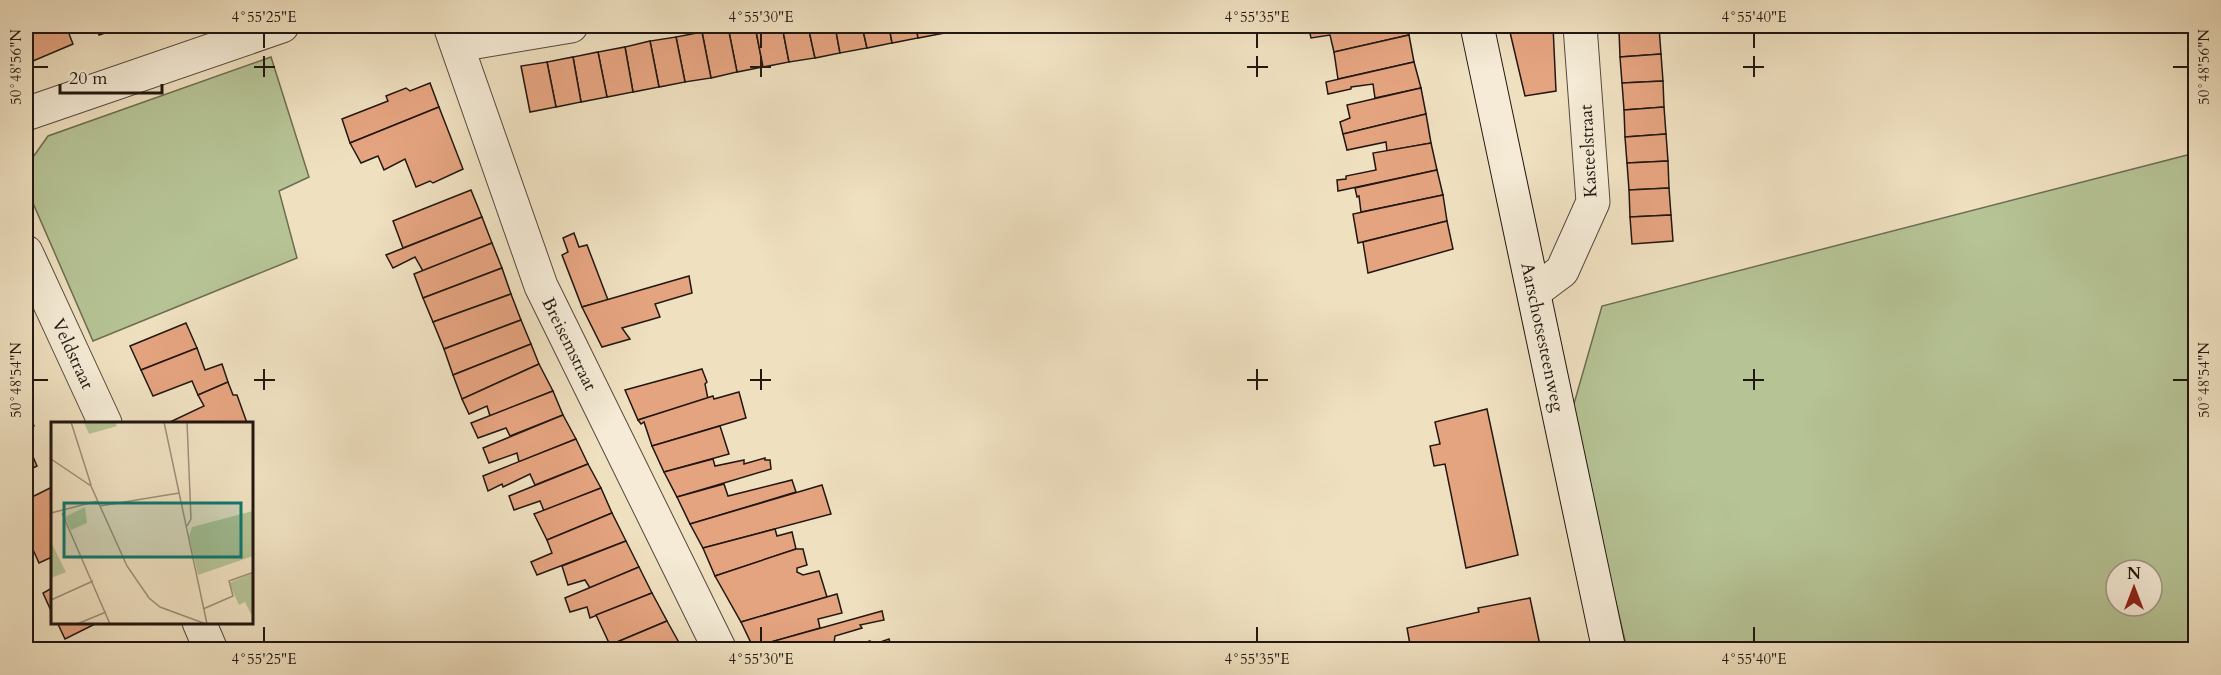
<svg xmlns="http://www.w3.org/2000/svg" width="2221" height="675" font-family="Cardo,serif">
<rect width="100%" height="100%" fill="#efe0c0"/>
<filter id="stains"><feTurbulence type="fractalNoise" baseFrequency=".00333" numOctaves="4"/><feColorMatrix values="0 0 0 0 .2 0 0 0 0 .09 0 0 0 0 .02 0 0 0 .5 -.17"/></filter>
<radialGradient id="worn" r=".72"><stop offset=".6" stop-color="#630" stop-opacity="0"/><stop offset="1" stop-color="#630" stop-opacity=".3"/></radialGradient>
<g fill="#b6c395" stroke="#6c6d52" stroke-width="1.5" fill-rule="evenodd">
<path d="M271,57l38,120 -30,14 18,67 -204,83 -67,-154v-20l22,-31z"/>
<path d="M2195,153v496h-568l-56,-235 31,-108zM2116,570h36v36h-36z"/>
</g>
<g fill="#e5a480" stroke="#211710" stroke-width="1.5">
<path d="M26,26h40l7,18 -40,17 -7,-21z"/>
<path d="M96,26h30l-27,9z"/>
<path d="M736,26h19l8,41 -26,5 -9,-45z"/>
<path d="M755,26h27l7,36 -26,5z"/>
<path d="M782,26h26l7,32 -26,4z"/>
<path d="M808,26h27l5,27 -25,5z"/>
<path d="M835,26h27l5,22 -27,5z"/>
<path d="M862,26h27l3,17 -25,5z"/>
<path d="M889,26h27l2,12 -26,5z"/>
<path d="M916,26h27l2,7 -27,5z"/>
<path d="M943,26h27v2l-25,5z"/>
<path d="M1322,26h85l2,9 -75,17 -4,-17 -19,3 -2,-9z"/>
<path d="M1522,26h31l3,65 -31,5 -16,-68z"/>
<path d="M1618,26h41v1l-40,3z"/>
<path d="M728,27l9,45 -26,6 -9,-46z"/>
<path d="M1659,27l2,27 -41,3 -1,-27z"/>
<path d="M702,32l9,46 -26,4 -9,-45z"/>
<path d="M1409,35l5,27 -76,17 -4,-27z"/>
<path d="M676,37l9,45 -26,5 -9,-46z"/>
<path d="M650,41l9,46 -26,5 -8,-45z"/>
<path d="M625,47l8,45 -26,5 -9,-45z"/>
<path d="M598,52l9,45 -26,5 -8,-45z"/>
<path d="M1661,54l2,27 -41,2 -2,-26z"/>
<path d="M573,57l8,45 -25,5 -9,-45z"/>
<path d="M547,62l9,45 -26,5 -9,-46z"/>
<path d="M1414,62l7,26 -46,10 -2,-14 -22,3v2l-23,5 -2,-12z"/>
<path d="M1663,81l1,26 -40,3 -2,-27z"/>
<path d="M430,83l9,24 -89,36 -8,-24 46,-18 -2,-5 20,-8 4,3z"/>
<path d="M1421,88l5,26 -83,20 -3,-12 10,-4 -3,-13z"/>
<path d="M439,107l24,62 -30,14 -3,-2 -14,6 -11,-28 -21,11 -6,-14 -17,7 -11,-20z"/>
<path d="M1664,107l2,27 -41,3 -1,-27z"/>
<path d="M1426,114l5,29 -44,8 -1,-9 -39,8 -4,-16z"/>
<path d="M1666,134l2,27 -41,2 -2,-26z"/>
<path d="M1431,143l6,27 -99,21 -1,-11 9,-1v-3l30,-6 -3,-17z"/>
<path d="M1668,161l1,27 -40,2 -2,-27z"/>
<path d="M1437,170l6,25 -82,17 -2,-16 -2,1 -2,-9z"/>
<path d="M1669,188l2,27 -41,2 -1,-27z"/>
<path d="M471,190l11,27 -79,31 -10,-27z"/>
<path d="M1443,195l4,26 -89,22 -5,-29z"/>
<path d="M1671,215l2,26 -41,3 -2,-27z"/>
<path d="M482,217l10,26 -69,28 -8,-14 -22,11 -7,-13z"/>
<path d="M1447,221l6,28 -85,24 -5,-31z"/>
<path d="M574,233l5,14 8,-2 21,55 -26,7 -20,-52 6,-3 -5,-14z"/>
<path d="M492,243l10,25 -79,30 -9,-24z"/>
<path d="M502,268l9,26 -78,28 -10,-24z"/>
<path d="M689,276l3,17 -37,11 5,13 -38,11 8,11 -28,8 -20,-40z"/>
<path d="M511,294l10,26 -77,29 -11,-27z"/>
<path d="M521,320l10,24 -78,31 -9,-26z"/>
<path d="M186,323l11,25 -56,22 -11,-24z"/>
<path d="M531,344l8,20 -77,35 -9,-24z"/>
<path d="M197,348l8,22 17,-6 6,18 -30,13 -6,-14 -39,15 -12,-26z"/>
<path d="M539,364l14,27 -63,25 -3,-10 -18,8 -7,-15z"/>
<path d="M702,369l5,13 -2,2 3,15 -70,21 -13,-30z"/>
<path d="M228,382l5,13h4l10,28h-79l36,-17 -6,-11z"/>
<path d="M553,391l10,24 -53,21 -4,-8 -28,10 -7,-15z"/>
<path d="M739,392l7,26 -94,28 -8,-24 -3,2 -3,-4 75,-24 1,3z"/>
<path d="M26,407l8,19 -8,4z"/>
<path d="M1487,409l31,146 -52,13 -21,-104 -11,2 -4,-20 10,-2 -5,-22z"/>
<path d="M563,415l13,24 -57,23 -2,-9 -28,10 -6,-15z"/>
<path d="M720,426l9,28 -65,18 -12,-26z"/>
<path d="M576,439l12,25 -53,21 -5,-11 -27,13 -1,-3 -14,7 -5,-15z"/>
<path d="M26,440l11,26 -11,5z"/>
<path d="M765,458v2h5l1,9 -94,28 -13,-25 49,-13 2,7 29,-6v4z"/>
<path d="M588,464l13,24 -57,23 -4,-10 -26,9 -5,-14z"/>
<path d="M792,480l4,12 -106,32 -13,-27 47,-13 4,12z"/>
<path d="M822,485l9,29 -128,34 -13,-24z"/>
<path d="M52,487v70l-13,6 -13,-29v-34z"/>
<path d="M601,488l11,25 -65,27 -13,-26z"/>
<path d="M612,513l14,28 -89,34 -6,-13 21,-9 -5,-13z"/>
<path d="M775,529l2,7 15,-4 4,17 -81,27 -12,-28z"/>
<path d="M626,541l13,26 -49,21 -5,-8 -17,5 -6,-19z"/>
<path d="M796,549h7l4,16 -10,3v4l6,3 16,-4 8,26 -86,25 -26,-46z"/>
<path d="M639,567l13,26 -62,25 -3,-11 -17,5 -5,-14z"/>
<path d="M52,588v25l-9,-20z"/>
<path d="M652,593l15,28 -57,24 -14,-30z"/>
<path d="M837,594l5,19 -24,6 2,9 -67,19 -12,-25z"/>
<path d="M1530,598l11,52h-130l-4,-22 72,-16 -1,-4z"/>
<path d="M882,611l2,9 -24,5 2,3 -27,8 -1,7 -5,1 2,6h-76l-2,-3z"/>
<path d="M667,621l15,27 -70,2 -2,-5z"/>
<path d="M57,622h42l-34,17z"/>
<path d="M889,639l3,11h-50l28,-9 2,4z"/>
</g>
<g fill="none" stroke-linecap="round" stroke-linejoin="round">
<defs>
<g id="street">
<path id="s1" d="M450,26l91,260 179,364"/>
<path d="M458,45l113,-19"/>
<path d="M26,114l256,-88"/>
<path id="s2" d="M26,252l79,171"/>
<path d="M1534,292l28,-21 31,-69 -13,-176"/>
<path d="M199,622l12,28"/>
</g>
<g id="secondary">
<path id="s3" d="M1477,26l132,624"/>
</g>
</defs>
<use href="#street" stroke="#54493c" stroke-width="35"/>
<use href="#secondary" stroke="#211710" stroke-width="35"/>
<use href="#street" stroke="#f5ebd6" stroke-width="33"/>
<use href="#secondary" stroke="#f5ebd6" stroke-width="33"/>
</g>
<path fill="none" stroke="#211710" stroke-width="2" d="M264,33v15M761,33v15M1257,33v15M1754,33v15M264,56v21M761,56v21M1257,56v21M1754,56v21M33,67h15M254,67h21M750,67h21M1247,67h21M1743,67h21M2173,67h15M264,369v21M761,369v21M1257,369v21M1754,369v21M33,380h15M254,380h21M750,380h21M1247,380h21M1743,380h21M2173,380h15M264,627v15M761,627v15M1257,627v15M1754,627v15"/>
<g text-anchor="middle" stroke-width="4.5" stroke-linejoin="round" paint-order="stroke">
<g font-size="18" fill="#211710" stroke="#f5ebd6">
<text transform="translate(1588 151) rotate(-93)" y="6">Kasteelstraat</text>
<text dy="6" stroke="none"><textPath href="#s3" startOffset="318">Aarschotsesteenweg</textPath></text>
<text dy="6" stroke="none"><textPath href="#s1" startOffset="340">Breisemstraat</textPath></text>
<text dy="6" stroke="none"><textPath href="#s2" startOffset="112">Veldstraat</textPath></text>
</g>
</g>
<g transform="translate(51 422)">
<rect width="202" height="202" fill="#efe0c0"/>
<path d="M33,0h31l2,4 -28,8zM34,85l2,16 -16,7 -6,-13zM202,89v45l-55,19 -9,-39 3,-9zM0,120l15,30 -15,6zM202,151v40l-2,1 -6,-12 -6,3 -10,-22z" fill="#b6c395"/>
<path fill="none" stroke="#9d907a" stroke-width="1.5" d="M20,0l20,63M113,0l43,202M136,0l4,97 -4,7M0,37l40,27 36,80 22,32 11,9 46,17M49,84l79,-13M0,91l47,-12M11,91l48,111M0,178l42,-19M152,187l30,-13 -4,-15 25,-9M26,202l29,-12"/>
<path fill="#0f766e" fill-opacity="0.15" stroke="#0f766e" stroke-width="3" d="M13,81h177v54h-177z"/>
<rect width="202" height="202" fill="none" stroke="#211710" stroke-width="3"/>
</g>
<rect width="2221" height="675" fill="none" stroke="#efe0c0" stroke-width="66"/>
<g transform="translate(2134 588)"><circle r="28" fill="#f5ebd6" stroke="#a09687" stroke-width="1.5"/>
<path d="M0-4.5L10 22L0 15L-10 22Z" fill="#8f2418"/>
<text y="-9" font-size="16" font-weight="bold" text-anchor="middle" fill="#211710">N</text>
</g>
<path d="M60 84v9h102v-9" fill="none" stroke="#211710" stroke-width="3"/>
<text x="69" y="84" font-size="18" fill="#211710" stroke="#f5ebd6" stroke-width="4.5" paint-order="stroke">20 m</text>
<rect x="33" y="33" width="2155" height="609" fill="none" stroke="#211710" stroke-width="2"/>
<g font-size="15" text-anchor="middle" fill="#211710">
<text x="264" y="22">4°55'25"E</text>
<text x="761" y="22">4°55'30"E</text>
<text x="1257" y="22">4°55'35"E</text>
<text x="1754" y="22">4°55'40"E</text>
<text transform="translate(16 67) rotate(-90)" y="5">50°48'56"N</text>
<text transform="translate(2204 67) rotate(-90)" y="5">50°48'56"N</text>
<text transform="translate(16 380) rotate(-90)" y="5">50°48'54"N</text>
<text transform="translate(2204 380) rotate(-90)" y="5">50°48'54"N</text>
<text x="264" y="664">4°55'25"E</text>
<text x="761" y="664">4°55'30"E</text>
<text x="1257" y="664">4°55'35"E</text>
<text x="1754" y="664">4°55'40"E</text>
</g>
<rect width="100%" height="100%" filter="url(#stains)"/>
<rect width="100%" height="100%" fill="url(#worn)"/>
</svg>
